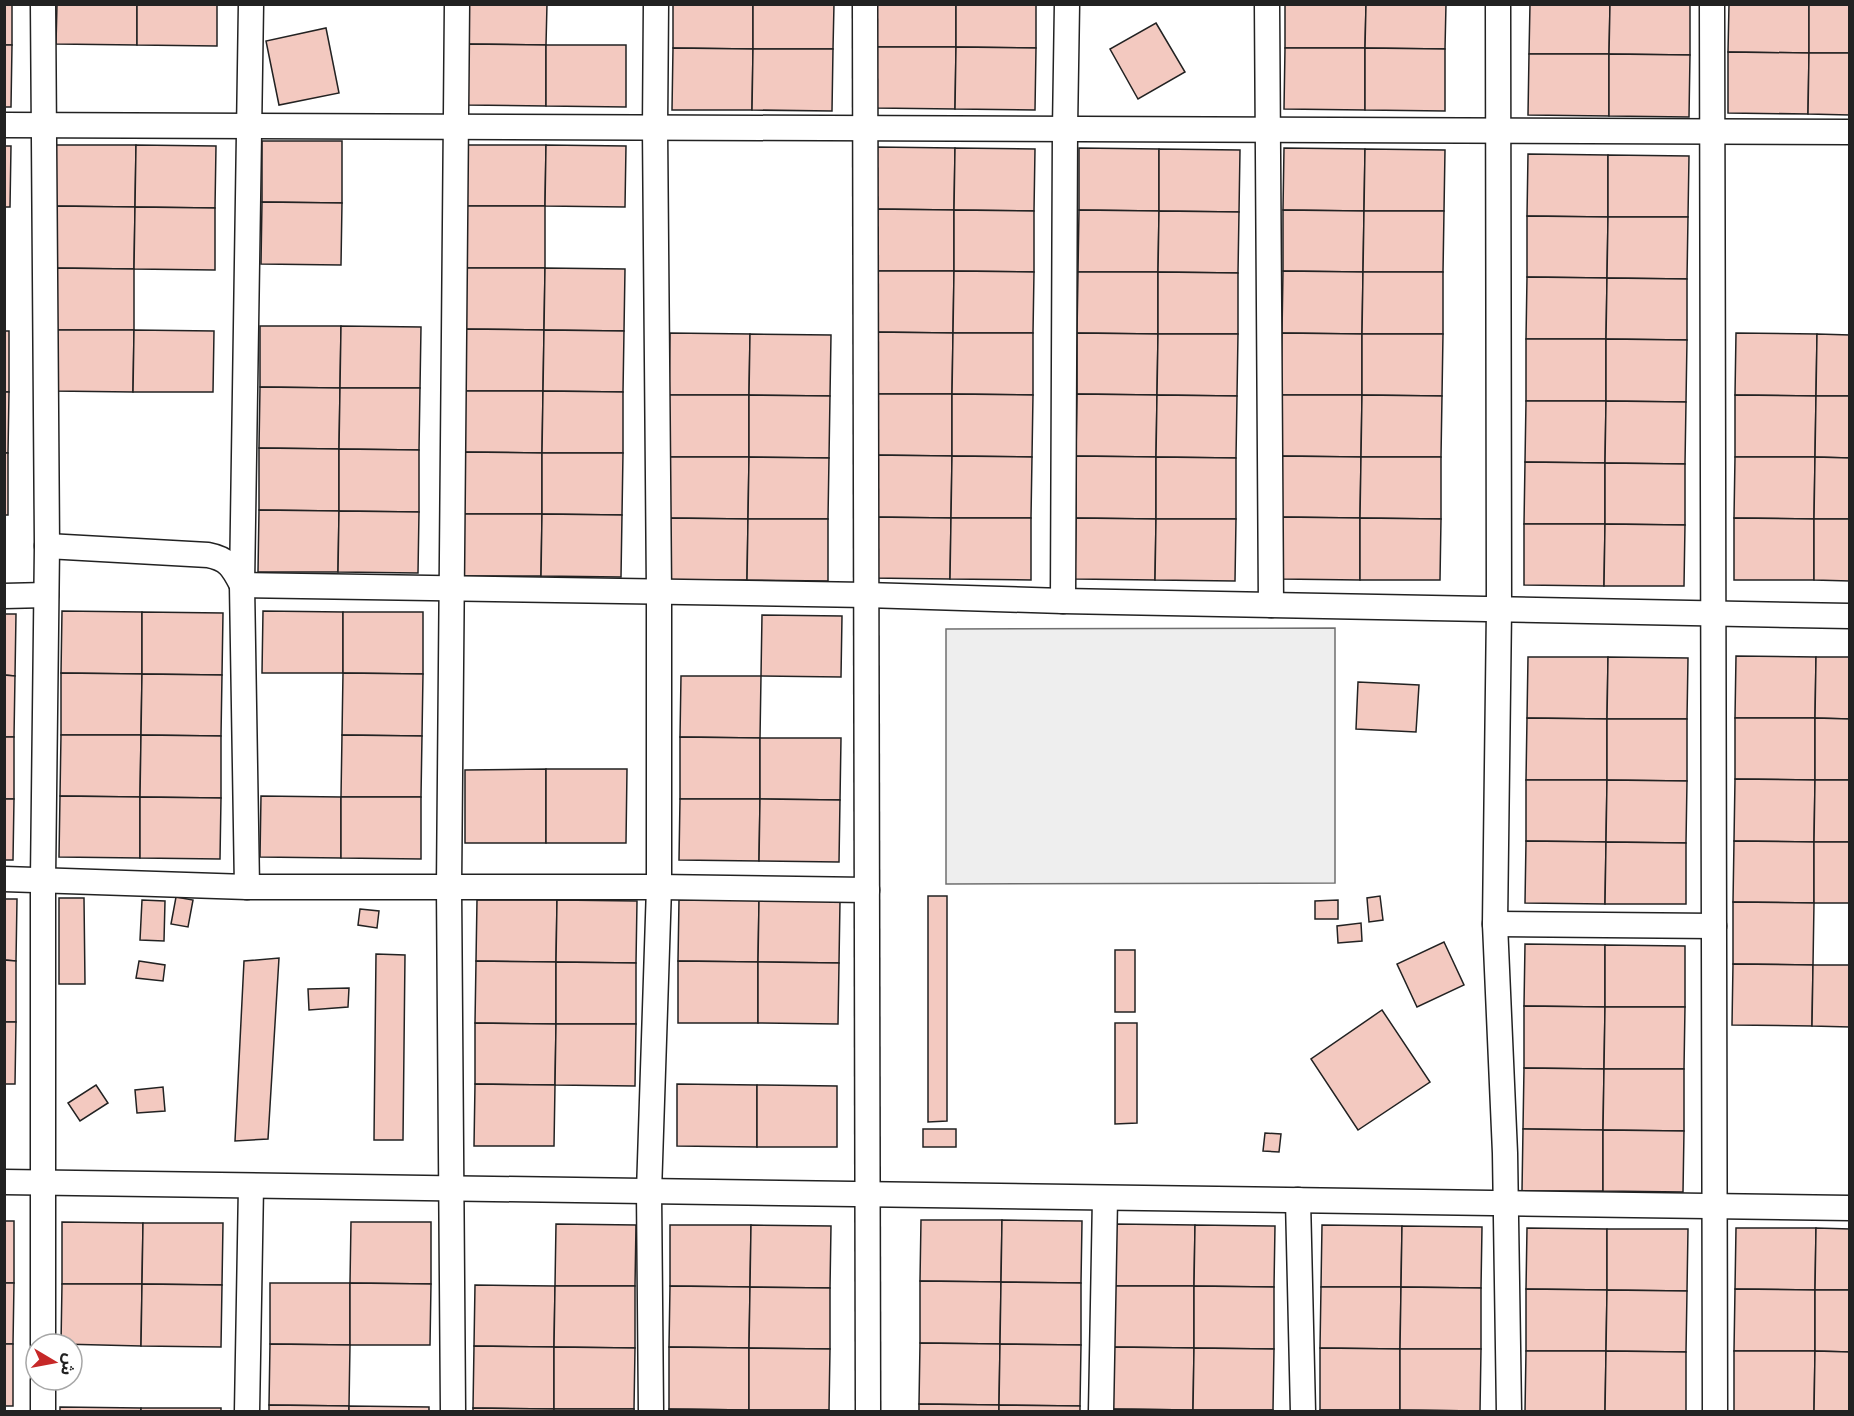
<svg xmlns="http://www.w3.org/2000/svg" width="1854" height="1416" font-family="Karla,'Noto Sans Arabic',sans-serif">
<rect width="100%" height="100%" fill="#fff"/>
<path fill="#eee" stroke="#6f6f6f" stroke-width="1.5" d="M1335,628v255l-389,1v-255z"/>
<g fill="#f3c9c0" stroke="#222" stroke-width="1.5">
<rect x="4" y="4" width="8" height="41"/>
<path d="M57,4h80v41l-81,-1z"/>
<path d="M137,4h80v42l-80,-1z"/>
<path d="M467,4h80l-1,41 -80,-1z"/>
<path d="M673,4h80v45l-80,-1z"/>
<path d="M753,4h81l-1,45h-80z"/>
<path d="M876,4h80v43h-81z"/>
<path d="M956,4h80v44l-80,-1z"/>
<path d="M1285,4h81l-1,44h-80z"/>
<path d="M1366,4h80l-1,45 -80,-1z"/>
<path d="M1530,4h80l-1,50h-80z"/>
<path d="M1610,4h80v51l-81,-1z"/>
<path d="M1729,4h80v49l-81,-1z"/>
<rect x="1809" y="4" width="41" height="49"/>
<path d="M1156,23l29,49 -47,27 -28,-50z"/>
<path d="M326,28l13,65 -60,12 -13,-64z"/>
<path d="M466,44l80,1v61l-80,-1z"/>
<path d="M4,45h8l-1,62h-7z"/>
<path d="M546,45h80v62l-80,-1z"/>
<path d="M875,47h81l-1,62 -80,-1z"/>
<path d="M956,47l80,1 -1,62 -80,-1z"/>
<path d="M673,48l80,1 -1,61h-80z"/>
<path d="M1285,48h80v62l-81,-1z"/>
<path d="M1365,48l80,1v62l-80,-1z"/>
<path d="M753,49h80l-1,62 -80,-1z"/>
<path d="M1728,52l81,1 -1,61 -80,-1z"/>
<path d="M1809,53h41v62l-42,-1z"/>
<path d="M1529,54h80v62l-81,-1z"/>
<path d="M1609,54l81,1 -1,62 -80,-1z"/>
<path d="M262,141h80v62l-80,-1z"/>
<path d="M55,145h81l-1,62 -80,-1z"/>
<path d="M136,145l80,1 -1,62 -80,-1z"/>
<path d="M466,145h80l-1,61h-80z"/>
<path d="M546,145l80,1 -1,61 -80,-1z"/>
<path d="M4,146h7l-1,61h-6z"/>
<path d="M875,147l80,1 -1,62 -80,-1z"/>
<path d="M955,148l80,1 -1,62 -80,-1z"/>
<path d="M1079,148l80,1v62l-80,-1z"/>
<path d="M1284,148l81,1 -1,62 -81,-1z"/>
<path d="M1159,149l81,1 -1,62 -80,-1z"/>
<path d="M1365,149l80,1 -1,61h-80z"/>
<path d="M1528,154l80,1v62l-81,-1z"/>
<path d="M1608,155l81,1 -1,61h-80z"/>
<path d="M262,202l80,1 -1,62 -80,-1z"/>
<path d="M55,206l80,1 -1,62 -80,-1z"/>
<path d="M465,206h80v62h-81z"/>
<path d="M135,207l80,1v62l-81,-1z"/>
<path d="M874,209l80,1v61h-81z"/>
<path d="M954,210l80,1v61l-80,-1z"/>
<path d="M1079,210l80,1 -1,61h-80z"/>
<path d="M1283,210l81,1 -1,61 -80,-1z"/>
<path d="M1159,211l80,1 -1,61 -80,-1z"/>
<path d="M1364,211h80l-1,61h-80z"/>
<path d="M1527,216l81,1 -1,61 -80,-1z"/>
<path d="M1608,217h80l-1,62 -80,-1z"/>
<path d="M54,268l80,1v61h-80z"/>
<path d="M464,268h81l-1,62 -81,-1z"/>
<path d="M545,268l80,1 -1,62 -80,-1z"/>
<path d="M873,271h81l-1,62 -80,-1z"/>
<path d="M954,271l80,1 -1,61h-80z"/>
<path d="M1283,271l80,1 -1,62 -80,-1z"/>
<path d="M1078,272h80v62l-81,-1z"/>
<path d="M1158,272l80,1v61h-80z"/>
<path d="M1363,272h80v62h-81z"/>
<path d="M1527,277l80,1 -1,61h-80z"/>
<path d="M1607,278l80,1v61l-81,-1z"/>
<path d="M260,326h81l-1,62 -80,-1z"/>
<path d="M341,326l80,1 -1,61h-80z"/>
<path d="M463,329l81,1 -1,61h-80z"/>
<path d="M54,330h80l-1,62 -80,-1z"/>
<path d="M134,330l80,1 -1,61h-80z"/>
<path d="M544,330l80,1 -1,61 -80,-1z"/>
<rect x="4" y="331" width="5" height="61"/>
<path d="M873,332l80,1 -1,61h-80z"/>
<path d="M670,333l80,1 -1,61h-80z"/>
<path d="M953,333h80v62l-81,-1z"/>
<path d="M1077,333l81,1 -1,61 -80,-1z"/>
<path d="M1282,333l80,1v61h-81z"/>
<path d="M1736,333l81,1 -1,62 -81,-1z"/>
<path d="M750,334l81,1 -1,61 -81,-1z"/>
<path d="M1158,334h80l-1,62 -80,-1z"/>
<path d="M1362,334h81l-1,62 -80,-1z"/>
<path d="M1817,334l33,1v61h-34z"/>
<rect x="1526" y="339" width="80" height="62"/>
<path d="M1606,339l81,1 -1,62 -80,-1z"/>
<path d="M260,387l80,1 -1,61 -80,-1z"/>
<path d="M340,388h80l-1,62 -80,-1z"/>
<path d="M463,391h80l-1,62 -80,-1z"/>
<path d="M543,391l80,1v61h-81z"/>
<path d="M4,392h5l-1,61h-4z"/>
<path d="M872,394h80v62l-81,-1z"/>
<path d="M952,394l81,1 -1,62 -80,-1z"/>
<path d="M1077,394l80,1 -1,62 -80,-1z"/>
<path d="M669,395h80v62h-81z"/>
<path d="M749,395l81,1 -1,62 -80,-1z"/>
<path d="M1157,395l80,1 -1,62 -80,-1z"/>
<path d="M1281,395h81l-1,62 -80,-1z"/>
<path d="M1362,395l80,1 -1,61h-80z"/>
<path d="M1735,395l81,1 -1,61h-80z"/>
<path d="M1816,396h34v62l-35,-1z"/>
<path d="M1526,401h80l-1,62 -80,-1z"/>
<path d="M1606,401l80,1 -1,62 -80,-1z"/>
<path d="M259,448l80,1v62l-80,-1z"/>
<path d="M339,449l80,1v62l-80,-1z"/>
<path d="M462,452l80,1v61h-81z"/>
<rect x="4" y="453" width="4" height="62"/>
<path d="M542,453h81l-1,62 -80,-1z"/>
<path d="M871,455l81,1 -1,62 -80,-1z"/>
<path d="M952,456l80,1 -1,61h-80z"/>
<path d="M1076,456l80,1v62l-80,-1z"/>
<path d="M1281,456l80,1 -1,61 -80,-1z"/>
<path d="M668,457h81l-1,62 -80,-1z"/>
<path d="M749,457l80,1 -1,61h-80z"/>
<path d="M1156,457l80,1v61h-80z"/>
<path d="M1361,457h80v62l-81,-1z"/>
<path d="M1735,457h80l-1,62 -80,-1z"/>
<path d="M1815,457l35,1v61h-36z"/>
<path d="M1525,462l80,1v61h-81z"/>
<path d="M1605,463l80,1v61l-80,-1z"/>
<path d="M259,510l80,1 -1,61h-80z"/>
<path d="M339,511l80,1 -1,61 -80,-1z"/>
<path d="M461,514h81l-1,62h-80z"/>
<path d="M542,514l80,1 -1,62 -80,-1z"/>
<path d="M871,517l80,1 -1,61 -80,-1z"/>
<path d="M1280,517l80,1v62l-80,-1z"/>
<path d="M668,518l80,1 -1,61h-80z"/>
<path d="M951,518h80v62l-81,-1z"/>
<path d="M1076,518l80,1 -1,61 -80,-1z"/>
<path d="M1360,518l81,1 -1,61h-80z"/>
<path d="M1734,518l80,1v61h-80z"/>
<path d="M748,519h80v62l-81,-1z"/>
<path d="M1156,519h80l-1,62 -80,-1z"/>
<path d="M1814,519h36v62l-36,-1z"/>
<path d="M1524,524h81l-1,62 -80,-1z"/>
<path d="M1605,524l80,1 -1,61h-80z"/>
<path d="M62,611l80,1v62l-81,-1z"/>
<path d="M263,611l80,1v61h-81z"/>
<path d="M142,612l81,1 -1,62 -80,-1z"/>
<path d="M343,612h80v62l-80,-1z"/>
<path d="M4,614h12l-1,62 -11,-1z"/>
<path d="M762,615l80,1 -1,61 -80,-1z"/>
<path d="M1736,656l80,1 -1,61h-80z"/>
<path d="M1528,657h80l-1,62 -80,-1z"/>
<path d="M1608,657l80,1 -1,61h-80z"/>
<path d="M1816,657h34v62l-35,-1z"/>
<path d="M61,673l81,1 -1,61h-80z"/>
<path d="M343,673l80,1 -1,62 -80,-1z"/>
<path d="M142,674l80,1 -1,61 -80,-1z"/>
<path d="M4,675l11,1 -1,61h-10z"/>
<path d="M681,676h80l-1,62 -80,-1z"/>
<path d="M1358,682l61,3 -3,47 -60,-3z"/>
<path d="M1527,718l80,1v61h-81z"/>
<path d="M1735,718h80v62l-80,-1z"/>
<path d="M1815,718l35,1v61h-35z"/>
<path d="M1607,719h80v62l-80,-1z"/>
<path d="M61,735h80l-1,62 -80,-1z"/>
<path d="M141,735l80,1v62l-81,-1z"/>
<path d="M342,735l80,1 -1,61h-80z"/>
<rect x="4" y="737" width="10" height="62"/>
<path d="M680,737l80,1v61h-80z"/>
<path d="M760,738h81l-1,62 -80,-1z"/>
<path d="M546,769v74h-81v-73z"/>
<path d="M546,769h81l-1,74h-80z"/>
<path d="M1735,779l80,1 -1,62 -80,-1z"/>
<path d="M1526,780h81l-1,62 -80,-1z"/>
<path d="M1607,780l80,1 -1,62 -80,-1z"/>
<path d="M1815,780h35v62h-36z"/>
<path d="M60,796l80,1v61l-81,-1z"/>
<path d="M261,796l80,1v61l-81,-1z"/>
<path d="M140,797l81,1 -1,61 -80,-1z"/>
<path d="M341,797h80v62l-80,-1z"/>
<path d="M4,799h10l-1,61h-9z"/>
<path d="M680,799h80l-1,62 -80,-1z"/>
<path d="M760,799l80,1 -1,62 -80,-1z"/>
<path d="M1526,841l80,1 -1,62 -80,-1z"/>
<path d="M1734,841l80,1v61l-81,-1z"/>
<path d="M1606,842l80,1v61h-81z"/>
<rect x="1814" y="842" width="36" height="61"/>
<path d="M928,896h19v225l-19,1z"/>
<path d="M1380,896l3,24 -14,2 -2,-24z"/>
<path d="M176,897l17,3 -5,27 -17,-3z"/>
<path d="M59,898h25l1,86h-26z"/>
<path d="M4,899h13l-1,62 -12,-1z"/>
<path d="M142,900l23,1 -1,40 -24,-1z"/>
<path d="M477,900h80l-1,62 -80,-1z"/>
<path d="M557,900l80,1 -1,62 -80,-1z"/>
<path d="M679,900h80l-1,62 -80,-1z"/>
<path d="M759,900l81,1 -1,62 -81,-1z"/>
<path d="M1338,900v19h-23v-18z"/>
<path d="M1733,902l81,1 -1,62 -80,-1z"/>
<path d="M360,909l19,2 -2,17 -19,-3z"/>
<path d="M1361,923l1,18 -24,2 -1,-17z"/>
<path d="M1444,942l20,43 -47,22 -20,-43z"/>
<path d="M1525,944l80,1v62l-81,-1z"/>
<path d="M1605,945l80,1v61h-80z"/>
<rect x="1115" y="950" width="20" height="62"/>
<path d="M376,954l29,1 -2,185h-29z"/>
<path d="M279,958l-11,181 -33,2 9,-180z"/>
<path d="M4,960l12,1v61h-12z"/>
<path d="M139,961l26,4 -2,16 -27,-3z"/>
<path d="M476,961l80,1v62l-81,-1z"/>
<path d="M678,961l80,1v61h-80z"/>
<path d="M556,962l80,1v61h-80z"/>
<path d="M758,962l81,1 -1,61 -80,-1z"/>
<path d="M1733,964l80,1 -1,61 -80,-1z"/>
<path d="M1813,965h37v62l-38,-1z"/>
<path d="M349,988l-1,19 -39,3 -1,-21z"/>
<path d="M1524,1006l81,1 -1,62 -80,-1z"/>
<path d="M1605,1007h80l-1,62h-80z"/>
<path d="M1382,1010l48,72 -72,48 -47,-71z"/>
<path d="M4,1022h12l-1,62h-11z"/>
<path d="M475,1023l81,1 -1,61 -80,-1z"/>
<path d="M1115,1023h22v100l-22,1z"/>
<path d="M556,1024h80l-1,62 -80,-1z"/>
<path d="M1524,1068l80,1 -1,61 -80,-1z"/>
<path d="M1604,1069h80v62l-81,-1z"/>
<path d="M475,1084l80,1 -1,61h-80z"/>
<path d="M677,1084l80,1v62l-80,-1z"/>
<path d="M96,1085l12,18 -28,18 -12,-18z"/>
<path d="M757,1085l80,1v61h-80z"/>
<path d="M163,1087l2,24 -28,2 -2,-23z"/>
<rect x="923" y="1129" width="33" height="18"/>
<path d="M1523,1129l80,1v61h-81z"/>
<path d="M1603,1130l81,1 -1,61 -80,-1z"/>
<path d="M1265,1133l16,1 -2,18 -16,-1z"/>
<path d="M921,1220h81l-1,62 -81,-1z"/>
<path d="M1002,1220l80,1 -1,62 -80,-1z"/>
<rect x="4" y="1221" width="10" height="62"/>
<path d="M62,1222l81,1 -1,61h-80z"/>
<path d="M351,1222h80v62l-81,-1z"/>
<path d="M143,1223h80l-1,62 -80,-1z"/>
<path d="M556,1224l80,1 -1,61h-80z"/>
<path d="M1115,1224l80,1 -1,61h-80z"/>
<path d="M670,1225h81l-1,62 -80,-1z"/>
<path d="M751,1225l80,1 -1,62 -80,-1z"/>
<path d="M1195,1225l80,1 -1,61 -80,-1z"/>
<path d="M1322,1225l80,1 -1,61h-80z"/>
<path d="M1402,1226l80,1 -1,61 -80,-1z"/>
<path d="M1527,1228l80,1v61l-81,-1z"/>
<path d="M1736,1228h80l-1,62 -80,-1z"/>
<path d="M1816,1228l34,1v61h-35z"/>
<path d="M1607,1229h81l-1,62 -80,-1z"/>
<path d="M920,1281l81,1 -1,62 -80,-1z"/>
<path d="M1001,1282l80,1v62l-81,-1z"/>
<path d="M4,1283h10l-1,61h-9z"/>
<path d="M270,1283h80v62l-80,-1z"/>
<path d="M350,1283l81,1 -1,61h-80z"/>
<path d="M62,1284h80l-1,62 -80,-2z"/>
<path d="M142,1284l80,1 -1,62 -80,-1z"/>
<path d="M475,1285l80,1 -1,61 -80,-1z"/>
<path d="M555,1286h80v62l-81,-1z"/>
<path d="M670,1286l80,1 -1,61 -80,-1z"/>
<path d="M1114,1286h80v62l-81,-1z"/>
<path d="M1194,1286l80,1v62l-80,-1z"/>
<path d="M750,1287l80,1v61l-81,-1z"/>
<path d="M1321,1287h80l-1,62 -80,-1z"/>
<path d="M1401,1287l80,1v61h-81z"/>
<path d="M1526,1289l81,1 -1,61h-80z"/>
<path d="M1735,1289l80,1v61h-81z"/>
<path d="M1607,1290l80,1 -1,61 -80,-1z"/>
<path d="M1815,1290h35v62l-35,-1z"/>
<path d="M920,1343l80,1 -1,61 -80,-1z"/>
<rect x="4" y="1344" width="9" height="62"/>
<path d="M270,1344l80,1 -1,61 -80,-1z"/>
<path d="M1000,1344l81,1 -1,61 -81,-1z"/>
<path d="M474,1346l80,1v62l-81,-1z"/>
<path d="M554,1347l81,1 -1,61h-80z"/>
<path d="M669,1347l80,1v62l-80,-1z"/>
<path d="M1113,1347l81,1 -1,62 -80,-1z"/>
<path d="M749,1348l81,1 -1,61h-80z"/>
<path d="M1194,1348l80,1 -1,61h-80z"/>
<path d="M1320,1348l80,1v61h-80z"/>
<path d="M1400,1349h81l-1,62 -80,-1z"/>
<path d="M1526,1351h80l-1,61h-80z"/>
<path d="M1606,1351l80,1v60h-81z"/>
<path d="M1734,1351h81l-1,61h-80z"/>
<path d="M1815,1351l35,1v60h-36z"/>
<path d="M919,1404l80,1v7h-80z"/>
<path d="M269,1405l80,1v6h-80z"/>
<path d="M999,1405l81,1v6h-81z"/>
<path d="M349,1406l80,1v5h-80z"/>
<path d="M60,1407l81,1v4h-81z"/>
<rect x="141" y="1408" width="80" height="4"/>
<path d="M473,1408l81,1v3h-81z"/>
<rect x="554" y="1409" width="80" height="3"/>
<path d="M669,1409l80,1v2h-80z"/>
<path d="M1113,1409l80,1v2h-80z"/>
<rect x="749" y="1410" width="80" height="2"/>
<rect x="1193" y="1410" width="80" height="2"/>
<rect x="1320" y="1410" width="80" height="2"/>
<path d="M1400,1410l80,1v1h-80z"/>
</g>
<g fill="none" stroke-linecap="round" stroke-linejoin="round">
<defs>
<g id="minor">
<path d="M43,4l4,542 -4,333v465"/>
<path d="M865,4l3,1408"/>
<path d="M1267,4l4,601"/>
<path d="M1498,4l1,605 -4,315 10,229 4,259"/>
<path d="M1712,4l3,1408"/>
<path d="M4,125l1846,7"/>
<path d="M47,546l161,9c21,4 25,13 34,30l624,10 197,6 787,15"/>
<path d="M4,596l42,-1"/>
<path d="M1063,601l2,-472 2,-125"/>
<path d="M4,879l243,8h412l208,3"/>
<path d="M247,887l-5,-302 9,-581"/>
<path d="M1495,924l219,2"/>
<path d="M4,1182l1846,26"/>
<path d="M1298,1200l5,212"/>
<path d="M43,1380v32"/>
<path d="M247,1412l4,-226"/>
<path d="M453,1412l-4,-525 8,-883"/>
<path d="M651,1412l-2,-220 10,-305v-294l-4,-465 1,-124"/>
<path d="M1101,1412l4,-214"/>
</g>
</defs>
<use href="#minor" stroke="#222" stroke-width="27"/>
<use href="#minor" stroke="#fff" stroke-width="24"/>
</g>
<rect width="1854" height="1416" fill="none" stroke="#222222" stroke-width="12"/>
<g transform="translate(54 1362) rotate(100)"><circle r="28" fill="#ffffff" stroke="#a7a7a7" stroke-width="1.5"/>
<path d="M0-4.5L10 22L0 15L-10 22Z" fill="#c62828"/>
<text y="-9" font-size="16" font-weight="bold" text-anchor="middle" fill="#222222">ش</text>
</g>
</svg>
